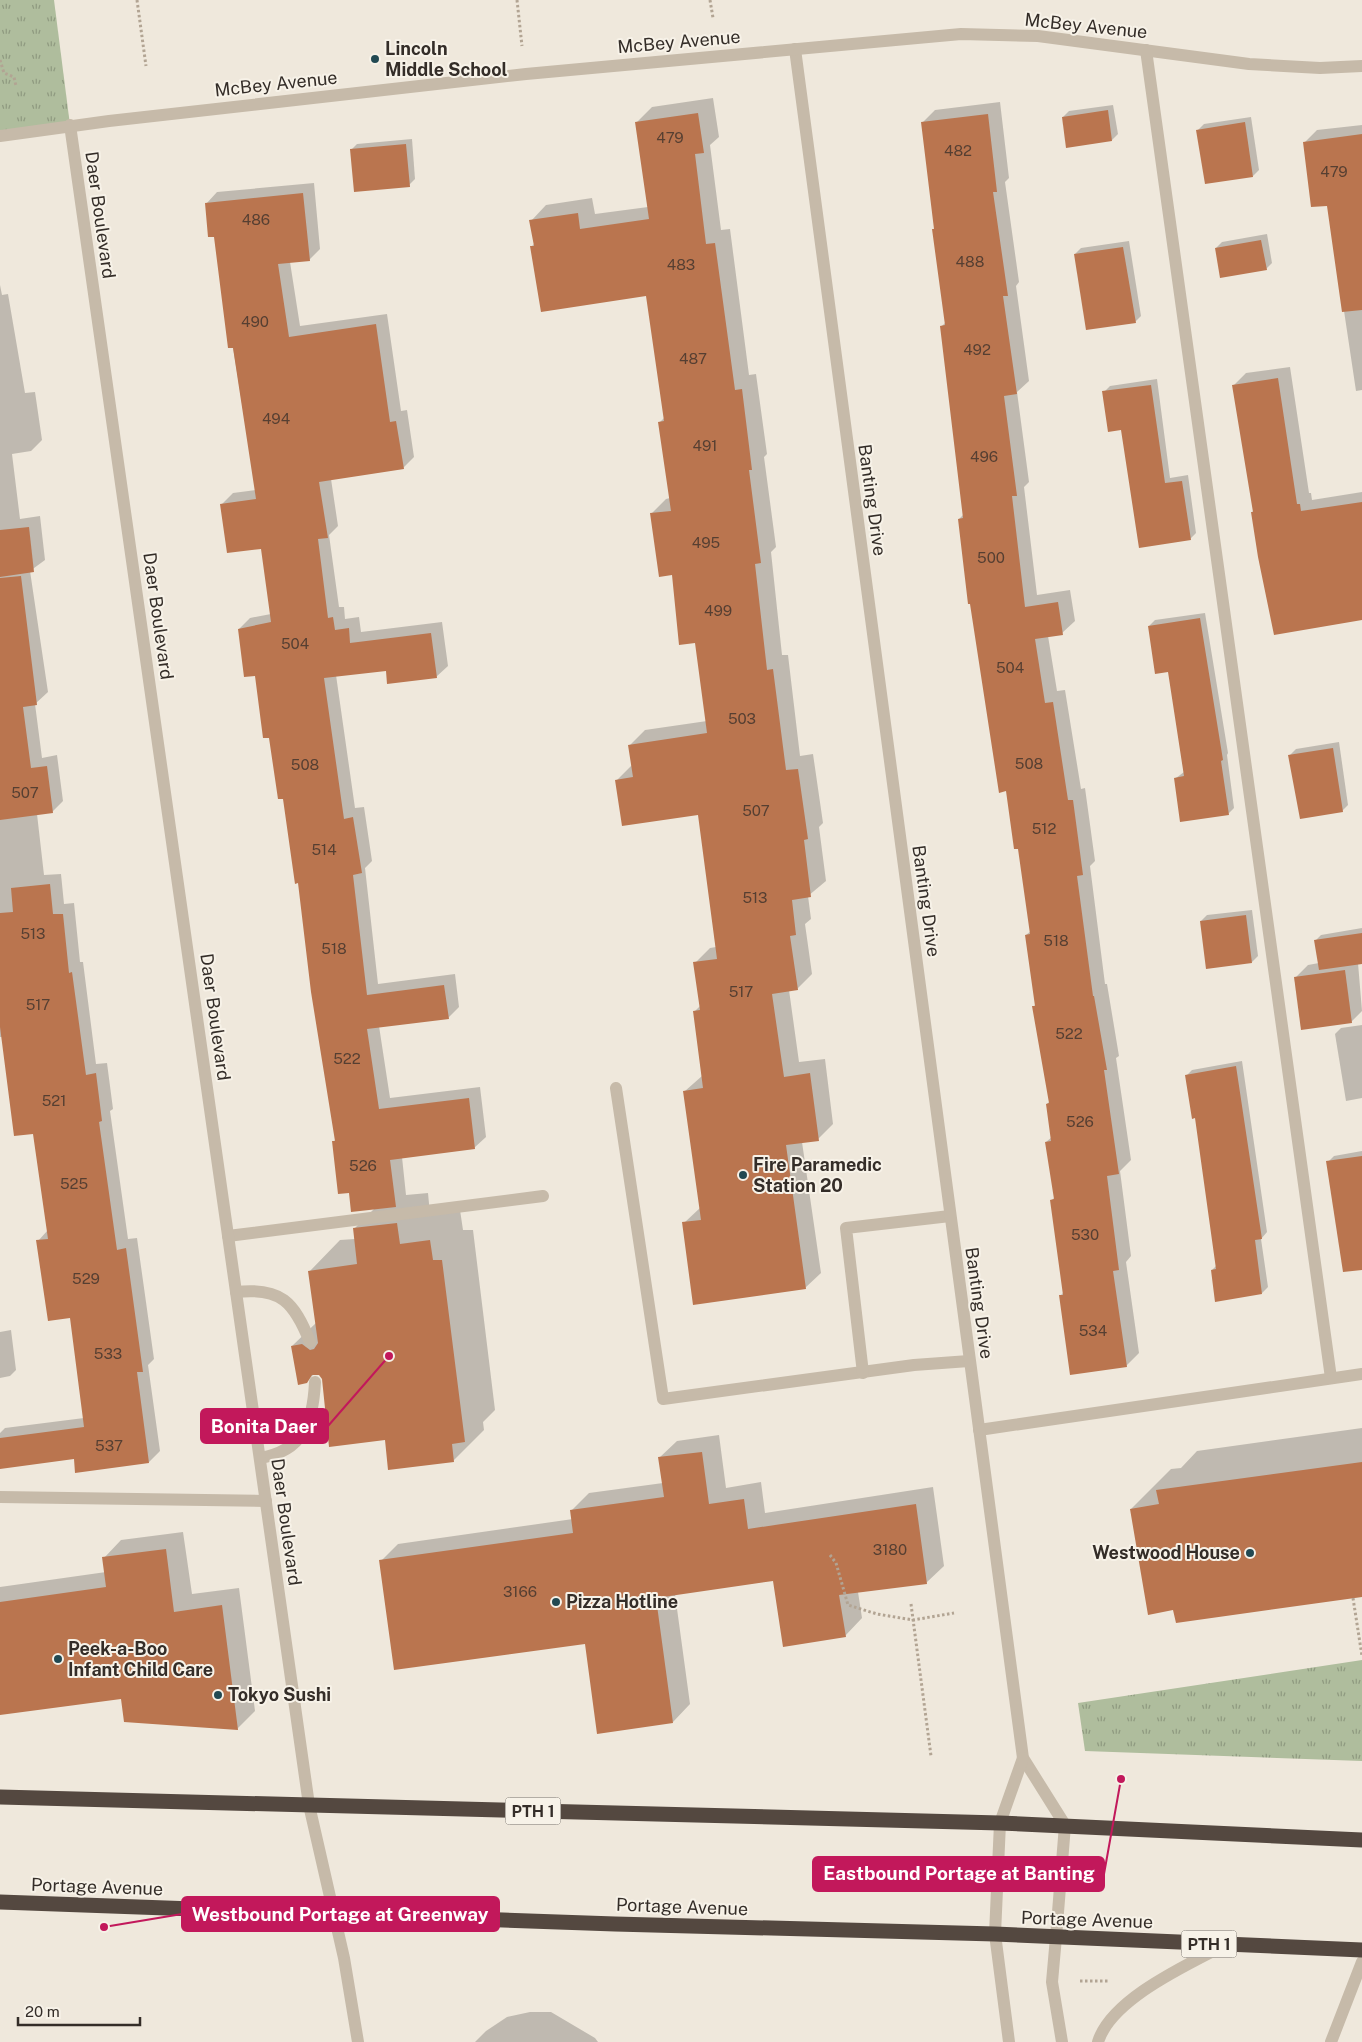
<svg xmlns="http://www.w3.org/2000/svg" width="1362" height="2042" font-family="'Public Sans',sans-serif">
<defs>
<pattern id="grass-tufts" width="24" height="20" patternUnits="userSpaceOnUse" patternTransform="scale(1.25)"><rect width="24" height="20" fill="#afbd9d"/><path d="M3 7l-1-3M5 7V3M7 7l1-3M15 17l-1-3M17 17v-4M19 17l1-3" fill="none" stroke="#8f9a80"/></pattern>
</defs>
<rect width="100%" height="100%" fill="#efe8dc"/>
<g fill="url(#grass-tufts)">
<path d="M0,0h54l16,125 -70,11z"/>
<path d="M1362,1660v101l-277,-10 -7,-48z"/>
</g>
<g fill="#0003">
<path d="M713,98l6,39 -9,8 11,85 9,-1 19,146 7,-1 11,80 -3,3 12,90 -5,5 11,103h6l12,101 13,-2 10,69 -4,4 7,54 -18,15 3,23 -6,5 7,50 -15,15 -8,1 10,72 26,-3 8,65 -15,15 -16,3 19,131 -16,15 -121,-65 17,-16 -16,-116 17,-15 -8,-64 7,-7 -6,-42 15,-15 6,-1 -17,-134 -82,-33 15,-15 -2,-20 15,-15 62,-9 -10,-80 -46,-127 15,-15 4,-1 -10,-76 5,-5 -18,-123 -116,-47 4,-4 -4,-22 15,-16 46,-7 3,16 53,-7 -11,-85 15,-15z"/>
<path d="M1000,102l9,76 -4,4 14,100 -3,4 13,95 -12,11 12,90 -5,5 13,108 33,-5 5,31 -13,12 -14,3 9,55 8,-1 16,99 4,-1 10,73 -5,5 15,118h2l12,72 -3,2 15,102 -11,11 11,85 -5,6 13,91 -13,13 -66,-70 4,-4 -12,-92 3,-3 -9,-55 6,-5 -5,-33 3,-3 -17,-94 3,-3 -10,-69 5,-4 -12,-83 -12,-58 -48,-271 5,-5 -22,-188 4,-4 -13,-92 2,-3 -13,-104 13,-13z"/>
<path d="M1113,105l5,29 -6,6 -49,-23 6,-6z"/>
<path d="M1251,117l8,53 -6,6 -55,-46 6,-6z"/>
<path d="M1362,125v265l-6,1 -28,-187 -23,-62 12,-12z"/>
<path d="M412,139l3,40 -6,6 -58,-35 6,-6z"/>
<path d="M314,183l6,66 -11,11 -19,2 10,64 87,-12 14,97 6,-1 7,47 -11,11 -72,11 7,47 -9,9 10,72h5l1,12 14,-2 2,15 81,-10 6,44 -12,11 -49,-8 -51,6 19,133 9,-1 8,54 -7,7 13,116 77,-10 4,33 -11,11 -69,8 11,72 90,-11 6,50 -12,11 -72,9 4,38 22,-2 2,21 30,-4 3,20h10l22,180 -12,12 1,8 -31,31 -67,-22 -63,-62 -7,-5 -10,10 -14,-36 25,-24 -7,-51 30,-31 15,-1 -1,-10 21,-21 -25,-16 -17,-50 3,-3 -37,-257 -15,-85 -28,-122 -17,-46 11,-11 21,-4 -9,-67 -40,-43 11,-11 23,-3 -41,-254 -9,-32 11,-12z"/>
<path d="M1267,234l5,29 -6,6 -50,-21 6,-6z"/>
<path d="M1129,241l12,75 -6,6 -60,-68 6,-6z"/>
<path d="M0,285l2,10 6,-1 17,99 10,-1 7,48 -11,11 -19,3 8,65 20,-3 5,44 -15,11 18,121 -13,12 7,54 15,-3 6,46 -11,11 -15,2 7,61 17,-1 3,30 10,-1 6,59h3l13,102 11,-1 6,46 -3,2 18,128 9,-1 17,121 -6,6 12,86 -11,11 -74,-5 -75,11v-35l5,-5 79,-10 -12,-101 -34,-76 10,-11 -14,-98 -32,-95h-2z"/>
<path d="M1290,367l19,126h2l1,7 50,-8v67l-110,-47 2,-2 -20,-125 12,-12z"/>
<path d="M1157,379l13,99 18,-3 8,58 -6,6 -68,-110 -18,-37 6,-6z"/>
<path d="M1205,613l23,140 -1,2 7,53 -6,6 -52,-36 8,-6 -15,-101 -20,-45 6,-6z"/>
<path d="M1339,742l9,63 -6,6 -52,-56 6,-6z"/>
<path d="M1252,910l6,46 -6,6 -51,-41 6,-6z"/>
<path d="M1362,928v34l-4,1 4,48 -11,11 -56,-44 13,-13 11,-2 -4,-22 6,-6z"/>
<path d="M1362,1025v73l-16,3 -11,-67 6,-6z"/>
<path d="M1242,1061l25,171 -6,7 7,48 -6,6 -50,-23 5,-5 -21,-148 -10,-41 6,-6z"/>
<path d="M1362,1151v64l-34,-53 6,-6z"/>
<path d="M11,1330l5,40 -6,6 -10,2v-46z"/>
<path d="M1362,1428v167l-188,14 -43,-100 40,-40 10,-1 16,-17z"/>
<path d="M719,1435l7,53 35,-6 4,31 168,-26 11,79 -18,17 -68,9 4,26 -17,18 -71,-56 -99,14 15,110 -17,18 -87,-79 -205,-82 17,-17 175,-25 -2,-8 18,-18 74,-10 -4,-25 18,-17z"/>
<path d="M183,1532l9,62 47,-6 16,123 -18,18 -115,-32 -122,17v-127l106,-15 -2,-14 17,-18z"/>
<path d="M530,2012h21l44,26 3,4h-123l11,-11 21,-14z"/>
</g>
<g fill="#ba754f">
<path d="M1108,110l4,31 -46,7 -4,-31z"/>
<path d="M698,113l6,40 -9,1 11,90 9,-1 20,147 7,-1 10,81h-3l12,93 -6,1 12,106 6,-1 13,101 12,-1 10,70 -4,1 7,57 -19,3 4,35 -6,1 8,54 -26,4 12,83 26,-4 9,68 -33,4 20,144 -113,16 -11,-83 19,-2 -18,-129 20,-3 -10,-77 7,-1 -7,-48 24,-3 -19,-144 -76,11 -7,-46 18,-3 -5,-32 79,-12 -12,-90 -16,2 -7,-70 -13,2 -9,-64 21,-2 -13,-89 6,-1 -18,-125 -105,16 -11,-66h4l-5,-26 49,-7 2,16 69,-10 -14,-97z"/>
<path d="M988,114l9,78h-4l15,104h-5l14,98 -13,2 13,100h-5l13,111 33,-5 5,33 -28,4 10,64 8,-1 15,98h5l10,75 -6,1 16,120h1l13,74h-3l15,104 -12,2 12,94 -6,1 14,96 -57,8 -11,-80h4l-13,-95 4,-1 -9,-57 6,-1 -5,-37 3,-1 -17,-97h3l-10,-71 5,-1 -12,-85h-4l-8,-58 -7,2 -29,-189h-2l-10,-85 5,-1 -23,-192 5,-1 -13,-96h2l-13,-107z"/>
<path d="M1245,122l8,55 -48,7 -9,-54z"/>
<path d="M1362,134v176l-20,2 -15,-106 -16,1 -8,-65z"/>
<path d="M406,144l4,43 -56,5 -4,-43z"/>
<path d="M303,193l7,68 -32,3 11,73 87,-13 14,98 6,-1 8,48 -85,13 9,56 -10,1 10,79 5,-1 2,13 14,-2 1,15 81,-10 6,45 -50,6 -1,-13 -62,7 20,141 9,-2 9,56 -9,2 14,120 77,-10 5,34 -82,10 12,80 90,-11 6,51 -85,11 6,47 -45,5 -2,-19 -11,1 -6,-53h3l-24,-149 -13,-109 -3,1 -12,-85h-5l-9,-61h-6l-8,-62 -11,1 -6,-48 33,-7 -10,-73 -34,4 -7,-49 36,-5 -23,-151h-5l-14,-111h-6l-3,-34z"/>
<path d="M1261,240l6,30 -47,8 -5,-30z"/>
<path d="M1123,247l13,76 -50,7 -12,-76z"/>
<path d="M1278,378l19,126h3l1,7 61,-9v118l-88,15 -16,-78 -7,-45h2l-21,-127z"/>
<path d="M1151,385l14,98 17,-2 9,59 -52,8 -18,-118 -13,2 -6,-41z"/>
<path d="M29,527l5,45 -34,5v-47z"/>
<path d="M21,576l16,129 -14,2 8,61 16,-2 6,47 -53,7v-242z"/>
<path d="M1200,618l23,142 -2,1 8,54 -49,7 -6,-44 10,-2 -16,-104 -13,2 -7,-48z"/>
<path d="M1333,748l10,64 -43,7 -12,-64z"/>
<path d="M50,884l3,30h10l6,59 3,-1 14,103 10,-2 6,48 -3,1 18,128 9,-2 17,124h-6l12,91 -74,10 -1,-14 -74,10v-31l84,-11 -14,-109 -22,3 -12,-81 12,-1 -15,-105 -19,2 -14,-109v-114l13,-1 -2,-24z"/>
<path d="M1246,915l6,48 -46,6 -6,-48z"/>
<path d="M1362,933v31l-43,6 -5,-30z"/>
<path d="M1345,970l7,53 -51,7 -7,-53z"/>
<path d="M1236,1066l26,173 -7,1 7,54 -47,8 -4,-32 5,-1 -21,-151 -3,1 -7,-44z"/>
<path d="M1362,1156v114l-19,2 -17,-111z"/>
<path d="M397,1223l3,21 30,-4 3,20h9l23,182 -13,2 2,18 -66,8 -3,-30 -56,7 -7,-68 -3,-4h-7l-5,8 -9,2 -7,-39 11,-2 8,6 4,-1 4,-6 -10,-72 49,-7 -4,-36z"/>
<path d="M702,1452l7,52 35,-5 4,30 168,-25 11,80 -88,11 7,42 -63,10 -10,-66 -117,17 17,125 -76,11 -12,-90 -191,26 -15,-110 194,-27 -3,-23 94,-13 -6,-40z"/>
<path d="M1362,1462v135l-186,26 -3,-13 -25,5 -18,-106 29,-5 -3,-14z"/>
<path d="M166,1549l8,63 48,-7 16,125 -114,-8 -3,-23 -121,16v-113l106,-15 -4,-30z"/>
</g>
<g fill="none" stroke-linecap="round" stroke-linejoin="round">
<g stroke="#b2a493" stroke-width="3" stroke-dasharray="2.5 2.5" stroke-linecap="butt">
<path d="M137,0l9,66"/>
<path d="M517,0l5,46"/>
<path d="M710,0l3,18"/>
<path d="M0,60l4,13 10,4 2,9"/>
<path d="M830,1555l6,8 12,42 29,9 36,6 41,-7"/>
<path d="M1353,1598l9,58"/>
<path d="M911,1604l20,152"/>
<path d="M1080,1981h29"/>
</g>
<g stroke="#c6baa9" stroke-width="12">
<path d="M1146,50l185,1328"/>
<path d="M616,1088l47,311 251,-34 55,-4"/>
<path d="M228,1236l315,-40"/>
<path d="M236,1292c45,-5 58,10 74,50"/>
<path d="M863,1373l-17,-145 104,-12"/>
<path d="M979,1430l383,-56"/>
<path d="M260,1458c43,-7 53,-35 55,-76"/>
<path d="M0,1497l266,4"/>
<path d="M995,1934l14,108"/>
<path d="M1056,1937l-4,45 10,60"/>
<path d="M1098,2042c13,-43 89,-77 127,-97"/>
<path d="M1331,2042l31,-80"/>
</g>
<g stroke="#c6baa9" stroke-width="12">
<path d="M795,49l228,1709 42,67 -9,112"/>
<path d="M70,125l239,1680 35,153 14,84"/>
<path d="M0,136l109,-15 417,-47 435,-40 77,2 211,28 71,4 42,-2"/>
<path d="M995,1934l5,-111 23,-65"/>
</g>
<g stroke="#544840" stroke-width="15">
<path d="M0,1797l1000,26 362,17"/>
<path d="M0,1902l615,22 380,10 367,16"/>
</g>
</g>
<g fill="#224952" stroke="#f7f2e8" stroke-width="2">
<circle cx="375" cy="59" r="5"/>
<circle cx="743" cy="1175" r="5"/>
<circle cx="1250" cy="1553" r="5"/>
<circle cx="556" cy="1602" r="5"/>
<circle cx="58" cy="1659" r="5"/>
<circle cx="218" cy="1695" r="5"/>
</g>
<g text-anchor="middle" stroke-width="4" stroke-linejoin="round" paint-order="stroke">
<g font-size="15" fill="#563f32">
<text x="670" y="143">479</text>
<text x="958" y="156">482</text>
<text x="1334" y="177">479</text>
<text x="256" y="225">486</text>
<text x="970" y="267">488</text>
<text x="681" y="270">483</text>
<text x="255" y="327">490</text>
<text x="977" y="355">492</text>
<text x="693" y="364">487</text>
<text x="276" y="424">494</text>
<text x="705" y="451">491</text>
<text x="984" y="462">496</text>
<text x="706" y="548">495</text>
<text x="991" y="563">500</text>
<text x="718" y="616">499</text>
<text x="295" y="649">504</text>
<text x="1010" y="673">504</text>
<text x="742" y="724">503</text>
<text x="1029" y="769">508</text>
<text x="305" y="770">508</text>
<text x="25" y="798">507</text>
<text x="756" y="816">507</text>
<text x="1044" y="834">512</text>
<text x="324" y="855">514</text>
<text x="755" y="903">513</text>
<text x="33" y="939">513</text>
<text x="1056" y="946">518</text>
<text x="334" y="954">518</text>
<text x="741" y="997">517</text>
<text x="38" y="1010">517</text>
<text x="1069" y="1039">522</text>
<text x="347" y="1064">522</text>
<text x="54" y="1106">521</text>
<text x="1080" y="1127">526</text>
<text x="363" y="1171">526</text>
<text x="74" y="1189">525</text>
<text x="1085" y="1240">530</text>
<text x="86" y="1284">529</text>
<text x="1093" y="1336">534</text>
<text x="108" y="1359">533</text>
<text x="109" y="1451">537</text>
<text x="890" y="1555">3180</text>
<text x="520" y="1597">3166</text>
</g>
<g fill="#f7f2e8" stroke="#6e6862" stroke-width="1">
<rect x="505.5" y="1797.5" width="55" height="27" rx="4"/>
<rect x="1181.5" y="1930.5" width="55" height="27" rx="4"/>
</g>
<g font-size="16" font-weight="bold" fill="#342d28">
<text x="533" y="1817">PTH 1</text>
<text x="1209" y="1950">PTH 1</text>
</g>
<g font-size="18" fill="#342d28" stroke="#f7f2e8">
<text transform="translate(1086 26) rotate(6)" y="6">McBey Avenue</text>
<text transform="translate(679 42) rotate(-5)" y="6">McBey Avenue</text>
<text transform="translate(276 84) rotate(-6)" y="6">McBey Avenue</text>
<text transform="translate(100 215) rotate(82)" y="6">Daer Boulevard</text>
<text transform="translate(872 500) rotate(82)" y="6">Banting Drive</text>
<text transform="translate(158 616) rotate(82)" y="6">Daer Boulevard</text>
<text transform="translate(926 901) rotate(82)" y="6">Banting Drive</text>
<text transform="translate(215 1017) rotate(82)" y="6">Daer Boulevard</text>
<text transform="translate(979 1303) rotate(82)" y="6">Banting Drive</text>
<text transform="translate(286 1522) rotate(82)" y="6">Daer Boulevard</text>
<text transform="translate(97 1887) rotate(2)" y="6">Portage Avenue</text>
<text transform="translate(682 1907) rotate(2)" y="6">Portage Avenue</text>
<text transform="translate(1087 1920) rotate(2)" y="6">Portage Avenue</text>
</g>
<g font-size="18" font-weight="bold" fill="#342d28" stroke="#f7f2e8" text-anchor="start">
<text x="385" y="55">Lincoln<tspan x="385" dy="21">Middle School</tspan></text>
<text x="753" y="1171">Fire Paramedic<tspan x="753" dy="21">Station 20</tspan></text>
<text x="1240" y="1559" text-anchor="end">Westwood House</text>
<text x="566" y="1608">Pizza Hotline</text>
<text x="68" y="1655">Peek-a-Boo<tspan x="68" dy="21">Infant Child Care</tspan></text>
<text x="228" y="1701">Tokyo Sushi</text>
</g>
</g>
<path fill="none" stroke="#c2185b" stroke-width="2" d="M389 1356L328 1426M1121 1779L1104 1874M104 1927L182 1914"/>
<g fill="#c2185b" stroke="#f7f2e8" stroke-width="2">
<circle cx="389" cy="1356" r="5"/>
<circle cx="1121" cy="1779" r="5"/>
<circle cx="104" cy="1927" r="5"/>
</g>
<g fill="#c2185b" stroke="#c2185b" stroke-width="2">
<rect x="201" y="1409" width="127" height="34" rx="5"/>
<rect x="813" y="1857" width="291" height="34" rx="5"/>
<rect x="182" y="1897" width="317" height="34" rx="5"/>
</g>
<g font-size="19" text-anchor="middle" font-weight="bold" fill="#fff">
<text x="264" y="1433">Bonita Daer</text>
<text x="959" y="1880">Eastbound Portage at Banting</text>
<text x="340" y="1921">Westbound Portage at Greenway</text>
</g>
<path d="M18 2017v8h122v-8" fill="none" stroke="#342d28" stroke-width="2.5"/>
<text x="25" y="2017" font-size="15" fill="#342d28" stroke="#f7f2e8" stroke-width="4" paint-order="stroke">20 m</text>
</svg>
